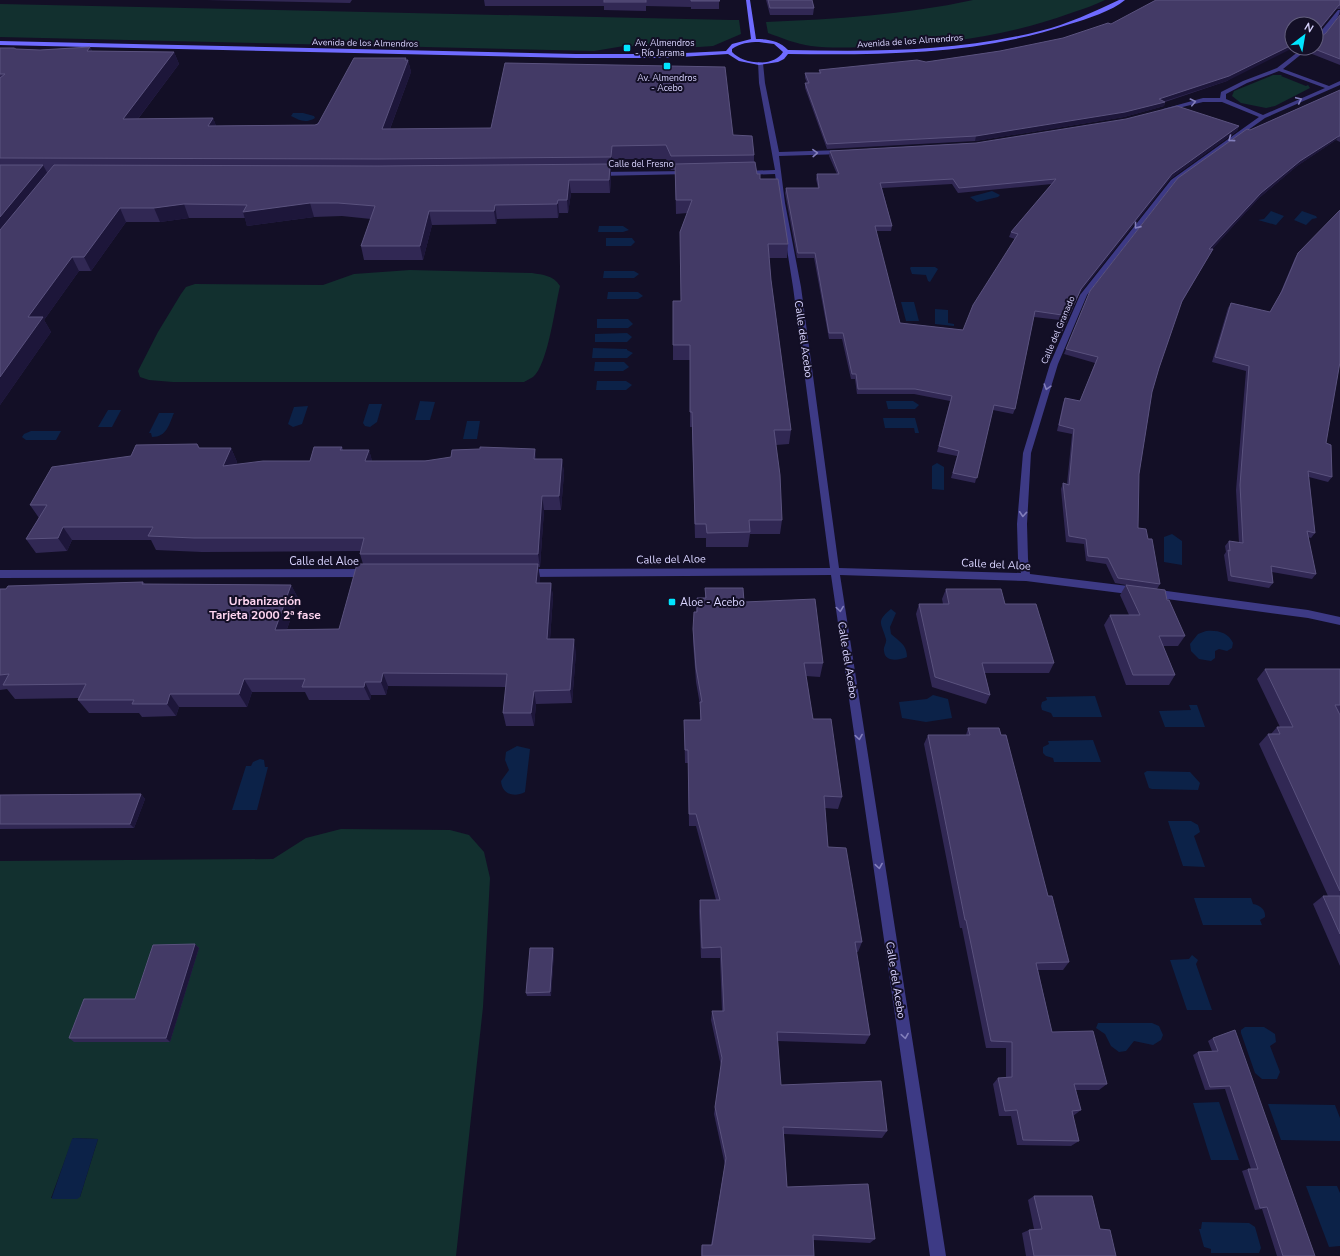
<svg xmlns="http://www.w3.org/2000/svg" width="1340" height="1256" font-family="'Nunito Sans',sans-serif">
<rect width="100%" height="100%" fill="#130f26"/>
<g fill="#12302f" fill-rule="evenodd">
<path d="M973,0h132c-10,5 -22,9 -34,13 -60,22 -123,31 -187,33 -24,1 -49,3 -73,0 -15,-2 -29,-8 -43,-13l-2,-11c70,-3 138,-7 207,-22z"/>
<path d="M0,4l732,16h7l2,14 -28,12 -14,1 -75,-1 -30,5 -594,-14z"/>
<path d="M1273,75h9l-1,1 25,10 2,-1 2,3 -35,18 -9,2 -25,-5 -9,-7 2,-5z"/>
<path d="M410,270l122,3c11,2 21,2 28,13 -5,20 -12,79 -27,91 -3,2 -6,3 -9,5h-351l-24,-2 -9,-3 -2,-6 20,-39 23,-38 5,-7 9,-3 128,1 31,-11z"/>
<path d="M341,829l109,1 19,5 15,17 6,26 -7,129 -27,249h-456v-395l273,-2 33,-21zM73,1138l25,1 -18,58 -29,1z"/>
</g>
<g fill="#0c2248">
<path d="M293,113h10l11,3 1,2c-10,6 -16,2 -24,-2z"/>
<path d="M992,191l8,4 -2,2 -21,5 -7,-5z"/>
<path d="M1271,211l13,5 -8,9 -18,-5 6,-1z"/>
<path d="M1302,211l14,5 1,2 -5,1 -6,6 -12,-5z"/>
<path d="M599,226h24l6,4 -6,2h-25z"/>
<path d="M606,238h26l3,4 -4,4h-25z"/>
<path d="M911,267h24l3,2 -8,13 -2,-1 -2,-6 -14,-1 -2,-6z"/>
<path d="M604,271h30l5,3 -5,4h-31z"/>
<path d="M608,292h30l5,4 -5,3h-31z"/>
<path d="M901,302h13l5,19h-13z"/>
<path d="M935,309l13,1v13l6,1v2l-19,-2z"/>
<path d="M597,319h31l5,5 -5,4h-31z"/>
<path d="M627,333l5,4 -5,5h-32v-8z"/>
<path d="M593,348l34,1v1l6,3 -6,5h-35z"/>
<path d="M595,362h29l5,5 -6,4h-29z"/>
<path d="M597,381h29l6,4 -6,5h-30z"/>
<path d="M420,401l15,1 -5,18h-15z"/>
<path d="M886,401h27l6,4 -4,4h-27z"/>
<path d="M369,404h13l-5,18 -7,5 -5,-1 -2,-3z"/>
<path d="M308,406l-6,18 -9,3 -5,-3 6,-17z"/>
<path d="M108,410h13l-9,17h-14z"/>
<path d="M159,413h15c-5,11 -7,24 -22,24l-1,-4h-2z"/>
<path d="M883,418h32l4,15h-4l-1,-5h-29z"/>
<path d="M467,421h13l-3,18h-14z"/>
<path d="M31,431h30l-5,9h-30l-4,-3 2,-3z"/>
<path d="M937,463l7,4v23l-12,-1v-23z"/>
<path d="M1172,534l10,7v24l-18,-3v-25z"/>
<path d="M891,609l5,4 -6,14 1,7c9,8 16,11 16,23 -7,3 -22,6 -23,-6 -1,-4 3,-8 2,-12 -4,-16 -11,-17 5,-30z"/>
<path d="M1206,631c11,-1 22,1 27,12l-1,5 -5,3 -8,-2 -4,2v7l-4,3 -12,-2 -8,-8 -1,-7 8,-10z"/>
<path d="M933,695l15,4 4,19 -26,4 -24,-4 -3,-16 28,-3z"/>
<path d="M1095,696l7,21h-49l-2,-4 -9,-3 -1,-4 1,-4 5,-2 -1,-3z"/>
<path d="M1189,705h8l8,22h-40l-6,-16 32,-1z"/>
<path d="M1093,740l8,22h-47l-1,-4 -7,-2 -3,-3v-6l6,-3 -1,-3z"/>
<path d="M517,746l13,3 -5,43c-11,6 -23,2 -24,-11l8,-11 -4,-10 1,-8z"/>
<path d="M260,759l4,1 1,7h3l-11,43h-25l14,-44h5l2,-4z"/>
<path d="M1147,771l43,1 10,11 -2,7 -46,-1 -3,-1 -5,-15z"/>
<path d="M1168,821h23l7,4 2,7 -6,4 11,31 -22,-1z"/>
<path d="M1194,898h57l2,6c7,1 13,6 12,13l-5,3 2,5h-59z"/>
<path d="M1192,955l6,5 -2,4 16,46h-25l-17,-50 19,-1z"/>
<path d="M1098,1023h54l7,3 4,9 -2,5 -8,5 -19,-4 -8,10 -7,1 -8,-6 -6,-12 -9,-6z"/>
<path d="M1245,1027h19l11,7 1,8 -6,4 10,26 -3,7h-15l-7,-6 -14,-40v-3z"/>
<path d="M1219,1102l20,58h-28l-18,-57z"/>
<path d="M1268,1104l67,1 5,13v23l-59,-1z"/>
<path d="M74,1138l24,1 -18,58 -3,2h-25v-2l20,-58z"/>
<path d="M1306,1186h31l3,7v53l-11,1z"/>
<path d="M1202,1222l47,1 6,4 6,21 -2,5h-48v-4l-7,-2 -5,-18h2z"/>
</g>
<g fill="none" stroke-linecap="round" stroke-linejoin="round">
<g fill="#3d3a85" fill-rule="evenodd">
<path d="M1338,10h2c0,8 -16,28 -24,32v-5z"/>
<path d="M1303,48h6l-26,21 46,17 11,-5v4l-75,33 -90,64 -88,113 -29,69 -27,89 -4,71 1,35 2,15 106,13 3,1 2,3 -2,3 -3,1 -110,-14 -186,-6 106,681h-16l-99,-681 -306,2 -5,-4 5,-4 305,-1 -37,-281 -18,-113 -31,1 -3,-2 3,-2 31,-1 -16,-87 -1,-21 5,1 2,20 14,69 63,-2 3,2 -3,2 -63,2 6,47 16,84 38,281 182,5 -3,-14 -1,-35 6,-71 27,-89 30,-69 91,-115 88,-63 -37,-15h-19l-37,9 -3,-2 40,-11h17l1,-6 22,-11 34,-13zM1279,71l46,17 -62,27 -37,-16v-5l21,-11z"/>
<path d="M688,171l3,2 -1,1 -92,2 -3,-2 3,-2z"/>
<path d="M367,569l5,4 -5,4 -367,1v-8z"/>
<path d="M1152,589l156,21 32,7v8l-32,-7 -156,-21 -5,-4z"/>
</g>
<path fill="#6f6bff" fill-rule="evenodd" d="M746,0h4l6,39c12,0 24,2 32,11 84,2 169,2 252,-19 28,-7 53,-19 79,-31h6c-13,11 -38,19 -55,24 -91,31 -187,31 -282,30l-4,5 -6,3 -19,3 -20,-4 -11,-7 -64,4h-88l-576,-13v-4l576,13h88l62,-3 6,-7 19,-5zM759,42l15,2 9,8c-10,16 -40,12 -51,0v-3c8,-6 17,-7 27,-7z"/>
</g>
<g fill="#312854" fill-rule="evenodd">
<path d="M206,0h146l-2,3z"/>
<path d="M484,0h235v9h-28v-2l-45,-1v5l-42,-1v-4h-119z"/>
<path d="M766,0h46l2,8 -1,7h-43z"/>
<path d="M1340,0v9h-3l-20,24 1,6 8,-6 13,-17 1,-3v52l-33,-13 2,-4h7v-24l-89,57 -62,21 -1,4 -40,11 -149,24 -148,8 -22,-61v-5h2l-2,-5v-5h14v-3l107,-8 74,-11 63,-13 48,-14z"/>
<path d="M90,47l2,4 82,1 5,12 -41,55 75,-1 3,8 99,-1 91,-67v2h2l3,12 -21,57 343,6 21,20v7l3,12 3,5 28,65 -1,14h-18l2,22 20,150 -2,14 -13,1 6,75 -2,14h-30l-2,13h-42v-9h-11l-3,-111h-2v-67h-17v-59h8l-1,-69 7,-19 -11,1 -1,-44h-4l-5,-11h-54l-1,11v7l-1,16h-39l-3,20h-9l-1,5 -61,1 -1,5 -64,1 -9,35h-59l-3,-14 10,-27 -29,-3 -28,1 -67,9 -2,-8h-56l-29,4h-34l-35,49h-12l-35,49 7,12 -51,73v-357l16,1 24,1z"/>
<path d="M1340,90v52l-4,-2 -39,26 -38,32 -47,51h1l-3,5 -29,50 -22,64 -7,24 -13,82 -1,54 10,11 12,45 -3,5 10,11 18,36 -7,10h-15l12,29 -6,10h-43l-22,-60 6,-10h19l-9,-20 6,-10 -11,-2 -9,-19 -20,-3 -2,-17 -18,-2 -5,-53 2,-6 4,1 5,-50 -15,-3 6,-28 2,-5 15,3 15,-38 -31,-9 2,-5 184,-219z"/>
<path d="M1239,126l-2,5 -67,48 -91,115 -21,47 2,-21 -26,-3 -19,92 -2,5 -20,-4 -18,73 -24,-5 6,-22 -20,-4 13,-51 -36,-7h-57l-2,-15h-4l-9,-40h-13l-15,-81h-17l-12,-65 1,-5h32l-2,-9 1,-5h20l-8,-18 1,-5 146,-8zM952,184l6,9 94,-9 -41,48 -2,5 6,2 -52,91 -63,-7 -24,-92h15l1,-5 -10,-38z"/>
<path d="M1298,253l28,190 6,34 -4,5 -19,-5 6,56 -4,5 -3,-1 8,37 -4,5 -40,-7 1,11 -4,5 -41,-7 -4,-26 2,-3 -1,-6 4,-5 10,2 -3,-53 10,-119 -34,-9 16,-54 3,-5 39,9 9,-16 16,-38z"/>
<path d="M342,447l1,3h26l3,11 190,-2 2,14 -3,37h-17l-4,57h-2l2,11 -1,5h12l2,14 -3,42 26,13 -4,51 -36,1 -2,22h-28l-3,-13 3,-26 -118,-1 -2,9h-15l-1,5h-61l-4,-8h-53l-5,15h-68l-3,9 -34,1 -3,-4h-50l-11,-13 2,-2 -65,1 -8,-10 -7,1v-101l143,-7 2,2 146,1 7,13 -11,31h52l24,-65 -3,-10v-3l-158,1 -46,-2 -5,-10h-79l-5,11 -31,2 -10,-14 13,-21 -9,-13 169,-57h32l6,14 -1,2 74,-3z"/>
<path d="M705,588l39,14 79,61 -3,14 -14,-1 7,43 29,78 -4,12 -13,-1 3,39 34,95 -4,10h-2l14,83 -5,9 -88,-3 4,44 106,46 -5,7 -98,-4 3,53 88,52 -5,4 -57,-3 1,16h-113v-7l1,-4h9l14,-80 -11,-51 7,-48 -10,-46 1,-9h10l-2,-53h-19l-2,-47 1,-11h16l-20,-74h-7l-1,-63h-3l-1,-43h16v-15l-4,-23 -3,-40v-13l3,-17 1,-14h8z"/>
<path d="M946,589l59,15 49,59 -5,10h-64l5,22 -4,9 -54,-17 -16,-73 3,-10h24l-1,-5z"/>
<path d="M1265,669h75v297l-27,-62 10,-8h5l-69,-152 9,-10h3l6,-7h3l-23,-48z"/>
<path d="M968,728l80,168 21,66 -6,8h-25l14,62 55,52 -8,6h-23l5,20 -8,6 6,25 -8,5 -54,-1 -6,-29h-12l-6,-32 5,-6h8v-30h-20l-24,-120h-2l-36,-184 4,-9h38z"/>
<path d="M141,794l4,5 -11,29 -134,1v-34z"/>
<path d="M195,944l4,4 -29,94h-96l-5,-4 66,-39z"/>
<path d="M554,952l-3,44h-24l-1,-3z"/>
<path d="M1213,1038l102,218h-38l-15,-47 -7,1 -13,-39 6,-2h3l-26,-80 -20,1 -12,-35 5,-3 14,-1 -4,-10z"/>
<path d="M1034,1196l66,33 16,27h-90l-4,-23 7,-3 5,-1 -6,-29z"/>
</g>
<g fill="#1d163a">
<path d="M1339,5l-2,4 -21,26 1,-3z"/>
<path d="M1292,45v3h1l-66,33 -65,21h3l-1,4 -40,11 -149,24 1,-5z"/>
<path d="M90,47l6,13 -9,-9z"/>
<path d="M174,52l5,12 -51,68 -5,-13z"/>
<path d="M406,58l1,6 1,-4 3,12 -26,70 -3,-13z"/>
<path d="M213,118l5,13 -10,-5z"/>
<path d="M1239,126l-2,5 -67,48 -91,115 -21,47 23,-52 91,-115z"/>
<path d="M1339,136l-3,4 -39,26 -38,32 -52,57 2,-6 52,-56 39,-32z"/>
<path d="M612,146v13l-1,11v-13z"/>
<path d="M610,164l1,13 -1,16 -1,-13z"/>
<path d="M43,165l7,13 -50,63v-24z"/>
<path d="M569,180l2,13 -3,20 -1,-13z"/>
<path d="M558,200l1,13 -1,5 -1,-14z"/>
<path d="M310,203l4,14 -67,9 -4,-14z"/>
<path d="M184,204l5,14 -29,4 -6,-14z"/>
<path d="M495,205l2,14 -1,5 -2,-13z"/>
<path d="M120,208l6,14 -35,49 -7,-14z"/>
<path d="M429,211l3,14 -9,35 -3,-14z"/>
<path d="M72,257l7,14 -35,49 7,12 -51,73v-28l28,-60z"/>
<path d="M231,448l6,14 -7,18 -7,-14z"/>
<path d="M535,449l2,14 -3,-4z"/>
<path d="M369,450l4,14 -8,-3z"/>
<path d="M562,459l2,14 -3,37 -2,-14z"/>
<path d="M542,496l2,14 -4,57 -2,-13z"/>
<path d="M63,527l9,13 -5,11 -9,-13z"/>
<path d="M538,564l2,14 -1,19 -3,-14z"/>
<path d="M551,583l2,14 -4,55 -2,-13z"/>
<path d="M291,585l7,13 -16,45 -7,-13z"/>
<path d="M574,639l2,13 -4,51 -2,-13z"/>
<path d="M383,673l5,13 -2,9 -5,-13z"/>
<path d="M244,679l8,13 -5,15 -8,-13z"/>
<path d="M365,682l6,13 -1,5 -6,-13z"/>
<path d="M534,691l2,13 -2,22 -3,-13z"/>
<path d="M170,694l9,13 -3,9 -9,-12z"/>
<path d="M141,794l4,5 -11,29 -4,-4z"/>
<path d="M195,944l4,4 -29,94 -4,-4z"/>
<path d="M553,948l1,4 -3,44 -1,-4z"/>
</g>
<g fill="#433a66" stroke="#5a527e" fill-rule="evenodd">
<rect x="604" y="0" width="42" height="2"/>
<path d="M691,0h28l1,1h-29z"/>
<path d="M768,0h44l2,8h-44z"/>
<path d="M1156,0h184v5h-1l-22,27 1,7 8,-6 14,-18v44l-28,-11h4v-24h-24v21l-63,31 -70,23 6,3 -40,10 -149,24 -149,8 -22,-61h4l-4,-10h16l-2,-3 98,-10 9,2 74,-11 63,-13 45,-15 3,1z"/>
<path d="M90,47l-3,4 87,1 -51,67 90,-1 -5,8 107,-1 3,-1 36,-66h52l-1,2h3l-26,69 109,-1 14,-65 220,4 8,68 19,1 2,19 -83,1 -5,-11 -54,1 -1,11 -232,2 -379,-1v-80l5,-4h-5v-26h14l2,1 24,1z"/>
<path d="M1340,90v46h-1l-39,25 -39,32 -52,56h4l-31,52 -23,67 -7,24 -13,82 -1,54 8,1 2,10h4l8,45 -42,-6 -10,-20 -20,-2 -2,-17 -17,-3 -6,-53 6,2 5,-56 -15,-4 6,-27 15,3 18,-44 -32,-8 24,-58 88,-113 69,-49 3,1z"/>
<path d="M1177,106l62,20 -67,48 -91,115 -21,46 2,-20 -27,-4 -20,98 -21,-4 -17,73 -24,-5 6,-22 -20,-5 13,-50 -37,-7h-57l-2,-15h-4l-9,-41h-14l-14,-80h-17l-12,-65h33l-2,-14h22l-9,-23 146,-8 150,-24zM953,179l6,9 97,-9 -45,53 7,2 -45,71 -10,25 -63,-7 -25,-97h17l-12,-43z"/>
<path d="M755,162l2,12h3v5h18l10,65h-20l3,36 20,150h-17l6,45 2,45h-33l1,12 -43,1 -1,-9h-11l-3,-112h-2v-67h-17v-44h8l-1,-69 12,-32h-16l-1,-36z"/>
<path d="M610,164l-1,16h-40l-2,20h-9l-1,4 -62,1 -1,6h-65l-9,35h-59l14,-40 -37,-3h-28l-67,9 4,-7 -63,-1 -30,4h-34l-36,49h-12l-44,60h15l-43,60v-147l54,-65 325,1z"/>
<path d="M0,165h43l-43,52z"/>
<path d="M1340,210v152l-14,81 5,2 1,32 -24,-6 7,62 -8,-2 9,43 -45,-8 2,17 -42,-7 -3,-26 2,1 -1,-10 14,2 -3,-58 9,-119 -34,-9 16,-54 39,9 12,-21 16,-38z"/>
<path d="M197,444l2,4h32l-8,18 40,-5h47l4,-14h28l-2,3h29l-4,11h60l26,-4 1,-7 28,-1v-2l55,2 -1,10h28l-3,37h-17l-4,58h-178l4,-16h-170l-46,-2 5,-9h-90l-5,11 -32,1 21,-34h-17l22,-38 79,-11 5,-11z"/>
<path d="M357,564h181l-2,19h15l-4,56h27l-4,51 -36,1 -3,22h-28l4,-39 -124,-1 -2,9h-16l-1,5h-62l3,-8h-61l-5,15h-69l-3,10h-35l2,-4h-56l8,-16 -83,1 6,-11 -9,1v-86h6l2,-3 135,-4 -1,2 149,1 -16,45 64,-1z"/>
<path d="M1126,585l39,5 2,10h2l16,36h-26l16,39h-42l-23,-60h30z"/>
<path d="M705,588h38l1,14 71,-3 8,64h-19l9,56h18l11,78 -18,-1 4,51 18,1 16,94h-7l15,93 -93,-3 4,53 100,-4 6,50 -104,-4 4,60 81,-3 7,55 -62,-4 1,21h-112v-11h10l14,-87 -11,-51 7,-49 -10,-47h12l-3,-64 -19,1 -2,-48h20l-24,-86h-7l-1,-64h-3l-1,-30h17l-1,-18h2l-6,-34 -3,-39 1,-17h3v-14h9z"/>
<path d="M946,589h55l4,15h31l18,59h-72l8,32 -55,-18 -16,-73h30z"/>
<path d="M1265,669h75v36h-5l5,10v176l-72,-157h12l-3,-7h16z"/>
<path d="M968,728h31l2,7h5l42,161h4l17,66 -33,1 16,69 41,-1 14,53h-33l7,26 -9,1 7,30 -56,-1 -6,-30 -12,1 -7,-33 14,-1v-35l-21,-1 -25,-121h-1l-37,-185h42z"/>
<path d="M141,794l-11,30h-130v-29z"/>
<path d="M1323,896h17v38z"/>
<path d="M195,944l-29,94h-97l15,-39h51l18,-54z"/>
<path d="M530,948h23l-3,44 -24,1z"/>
<path d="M1235,1030l80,226h-32l-16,-49 -7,1 -12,-39h10l-28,-83 -20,1 -12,-35 20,-1 -5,-13z"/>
<path d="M1034,1196h58l8,33 10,1 6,26h-82l-5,-26 13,-1z"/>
</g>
<defs><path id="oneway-chevron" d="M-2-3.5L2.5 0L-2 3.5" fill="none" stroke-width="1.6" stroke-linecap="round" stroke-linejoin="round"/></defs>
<g stroke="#837fbc">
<use href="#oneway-chevron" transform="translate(1299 100) rotate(-25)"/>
<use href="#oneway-chevron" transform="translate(1193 102) rotate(-13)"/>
<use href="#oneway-chevron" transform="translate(1231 139) rotate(144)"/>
<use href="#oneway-chevron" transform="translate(815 153) rotate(-2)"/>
<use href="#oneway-chevron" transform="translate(1137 226) rotate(129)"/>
<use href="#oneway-chevron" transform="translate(1047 387) rotate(107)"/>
<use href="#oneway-chevron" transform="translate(1023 514) rotate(94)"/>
<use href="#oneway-chevron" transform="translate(840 609) rotate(82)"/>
<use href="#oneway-chevron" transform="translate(859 737) rotate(81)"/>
<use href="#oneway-chevron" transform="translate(879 866) rotate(81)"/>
<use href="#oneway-chevron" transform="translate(905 1036) rotate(81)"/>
</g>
<g fill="#00e5ff" stroke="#130f26" stroke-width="1.5">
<rect x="623" y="44" width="8" height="8" rx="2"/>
<rect x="663" y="62" width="8" height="8" rx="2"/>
<rect x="668" y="598" width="8" height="8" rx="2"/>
</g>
<g text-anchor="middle" stroke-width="4" stroke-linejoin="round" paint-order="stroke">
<g font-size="9" fill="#d9d4ff" stroke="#130f26">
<text transform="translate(910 41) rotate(-4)" y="3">Avenida de los Almendros</text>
<text transform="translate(365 43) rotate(1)" y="3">Avenida de los Almendros</text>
<text x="641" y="167">Calle del Fresno</text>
<text transform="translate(1058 330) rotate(-67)" y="3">Calle del Granado</text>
</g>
<g font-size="9" fill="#d9d4ff" stroke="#130f26" text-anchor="start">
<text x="635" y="46">Av. Almendros<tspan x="635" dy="10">- Río Jarama</tspan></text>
<text x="667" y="81" text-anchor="middle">Av. Almendros<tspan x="667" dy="10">- Acebo</tspan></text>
</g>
<g font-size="11" fill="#d9d4ff" stroke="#130f26">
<text transform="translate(804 339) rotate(82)" y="4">Calle del Acebo</text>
<text transform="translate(671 559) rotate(-1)" y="4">Calle del Aloe</text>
<text x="324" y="565">Calle del Aloe</text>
<text transform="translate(996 564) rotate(3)" y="4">Calle del Aloe</text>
<text transform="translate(848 660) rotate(81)" y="4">Calle del Acebo</text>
<text transform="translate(896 980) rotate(81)" y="4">Calle del Acebo</text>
</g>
<g font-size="11" fill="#d9d4ff" stroke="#130f26" text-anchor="start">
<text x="680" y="606">Aloe - Acebo</text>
</g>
<g font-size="12" font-weight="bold" fill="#ffd6f0" stroke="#130f26">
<text x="265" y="605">Urbanización<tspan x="265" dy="14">Tarjeta 2000 2ª fase</tspan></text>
</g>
</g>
<g transform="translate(1304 36) rotate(31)"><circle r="19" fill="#130f26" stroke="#625e7d"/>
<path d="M0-3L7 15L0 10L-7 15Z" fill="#00e5ff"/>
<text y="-6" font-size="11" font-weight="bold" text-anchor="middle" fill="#d9d4ff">N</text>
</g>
</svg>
